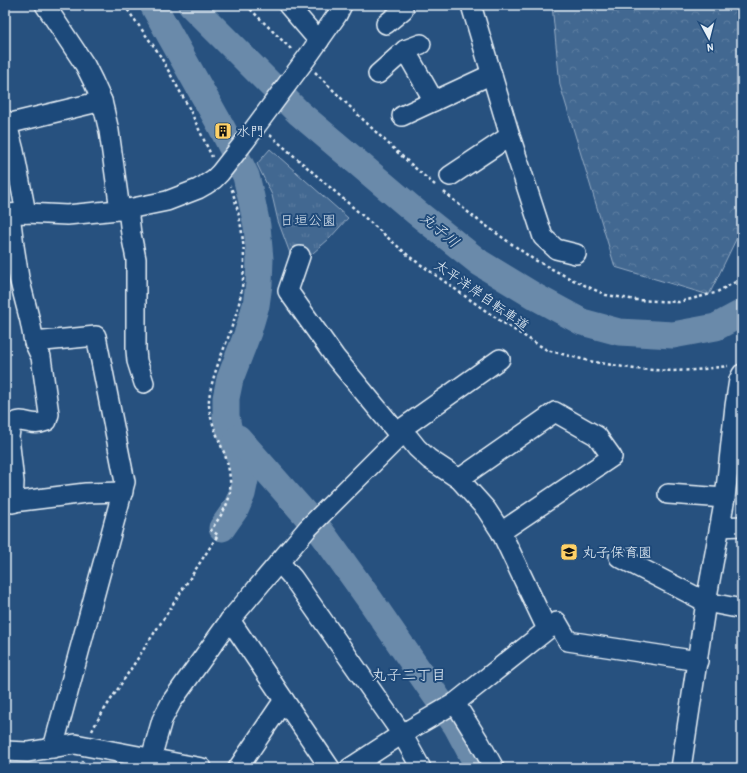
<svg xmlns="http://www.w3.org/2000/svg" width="747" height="773" font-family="'Patrick Hand','Klee One',sans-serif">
<defs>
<pattern id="forest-crowns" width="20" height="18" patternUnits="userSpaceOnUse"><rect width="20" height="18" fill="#436891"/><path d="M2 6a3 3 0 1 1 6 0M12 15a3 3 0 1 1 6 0" fill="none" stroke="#5e7ea1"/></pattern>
<pattern id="park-tufts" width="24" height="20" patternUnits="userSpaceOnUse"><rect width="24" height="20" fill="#436891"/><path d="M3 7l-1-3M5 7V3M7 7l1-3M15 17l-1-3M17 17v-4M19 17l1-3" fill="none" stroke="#5e7ea1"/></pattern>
</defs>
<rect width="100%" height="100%" fill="#27517f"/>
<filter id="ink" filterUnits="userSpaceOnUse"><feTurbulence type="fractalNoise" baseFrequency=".025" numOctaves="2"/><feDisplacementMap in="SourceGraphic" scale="8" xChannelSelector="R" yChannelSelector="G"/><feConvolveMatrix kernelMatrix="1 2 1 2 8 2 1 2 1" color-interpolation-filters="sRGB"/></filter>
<g filter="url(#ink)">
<path fill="url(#forest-crowns)" stroke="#96acc4" d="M552,5h190v222l-33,68 -94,-28 -55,-182z"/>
<path fill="url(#park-tufts)" stroke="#96acc4" d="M270,149l78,69 -19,21 -24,21 -14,-4 -13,-35 -6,-26 -15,-31z"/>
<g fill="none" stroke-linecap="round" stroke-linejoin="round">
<g stroke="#6b8aaa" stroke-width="27">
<path d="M153,5l69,123 24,48 5,21 6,29 3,33 -1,25 -3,21 -8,27 -18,47 -4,19v18l2,11 15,39 2,14 -3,14 -6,14 -14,20"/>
<path d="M191,5l108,108 117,99 64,51 56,34 46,25 37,10 54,3 43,-8 26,-14"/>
<path d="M238,438l84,95 48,67 86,125 23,43"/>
</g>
<defs>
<g id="minor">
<path d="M45,5l40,60 8,16 9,20 7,30 11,79"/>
<path d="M288,5l31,36"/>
<path d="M471,5l39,131 33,101 13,12 20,5"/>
<path d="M386,24l17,-14 -2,-5"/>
<path d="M405,50l29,51"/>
<path d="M378,74l27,-24 16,-6"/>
<path d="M402,116l90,-42"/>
<path d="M5,120l2,4 7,27 12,62"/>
<path d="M7,124l95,-23"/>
<path d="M450,176l60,-40"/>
<path d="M128,209l3,25 5,25v91l1,11 7,22"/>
<path d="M5,214l21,-1 41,2 61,-6 39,-8 31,-12 7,-4 9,-6 6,-6 25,-32 66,-89 26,-37 5,-10"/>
<path d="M10,214l4,32 5,32 11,43 4,21 7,15 8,57 -2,7c-13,5 -15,1 -27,0 -3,0 -6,2 -9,3l-2,13 5,45 -1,21"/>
<path d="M300,256l-12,35 47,66 65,79 9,2 8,10 12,11 30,20 27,30 15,23 46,97"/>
<path d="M34,342l62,-6 29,146 -72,266"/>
<path d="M397,432l103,-73"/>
<path d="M459,479l96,-67 42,24 15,21 -111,75"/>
<path d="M668,494l57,4"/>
<path d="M5,503l81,-10 37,-1"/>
<path d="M720,527l22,-1"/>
<path d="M619,557l87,45 36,7"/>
<path d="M279,562l14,16 109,156 19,34"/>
<path d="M230,620l100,148"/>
<path d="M5,751l23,1 47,-8 127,24"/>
<path d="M151,758l11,-38 10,-19 58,-81 78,-92 92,-92"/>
<path d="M238,768l46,-68"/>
<path d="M350,768l52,-34 53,-31"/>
<path d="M494,768l-14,-25 -25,-40 102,-81 11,19 130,20"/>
<path d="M681,768l25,-166 19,-104 10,-92 4,-26 3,-6"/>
</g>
</defs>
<use href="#minor" stroke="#e8f1f8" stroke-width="22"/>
<g stroke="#e8f1f8" stroke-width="2.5" stroke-dasharray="3 3" stroke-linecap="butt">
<path d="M124,5l34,47 30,54 24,51"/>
<path d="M246,5l47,46"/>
<path d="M315,72c39,39 78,78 120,113"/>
<path d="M270,135l140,122 76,54 25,17 36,22 42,11 46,8 38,2 23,-1 32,-4"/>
<path d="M444,192l31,26 58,41 38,20 35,16 30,5 43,2 36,-9 24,-13 3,-4"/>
<path d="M92,731l5,-10 121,-186 -7,-5c6,-9 13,-18 17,-29 5,-14 1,-39 -6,-53 -6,-16 -14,-32 -13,-49 2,-19 12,-43 19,-61 4,-13 10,-27 12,-40 8,-37 3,-73 -8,-108l-2,-4"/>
<path d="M82,768l1,-7"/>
</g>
<use href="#minor" stroke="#1f4a7a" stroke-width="19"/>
</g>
</g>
<defs>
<symbol id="building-square" viewBox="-11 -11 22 22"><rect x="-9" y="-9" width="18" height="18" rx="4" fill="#ffd166" stroke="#1f4a7a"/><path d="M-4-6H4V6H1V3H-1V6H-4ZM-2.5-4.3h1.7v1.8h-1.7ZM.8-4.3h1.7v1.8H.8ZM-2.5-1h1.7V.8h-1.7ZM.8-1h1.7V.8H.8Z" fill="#111"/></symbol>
<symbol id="school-square" viewBox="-11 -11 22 22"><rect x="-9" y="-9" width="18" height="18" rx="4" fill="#ffd166" stroke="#1f4a7a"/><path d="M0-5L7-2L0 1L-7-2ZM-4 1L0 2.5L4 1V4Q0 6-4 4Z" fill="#111"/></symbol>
</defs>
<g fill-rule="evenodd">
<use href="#building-square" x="213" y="121" width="20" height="20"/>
<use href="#school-square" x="559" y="542" width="20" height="20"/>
</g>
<g text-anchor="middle" stroke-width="4" stroke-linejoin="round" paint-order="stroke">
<g font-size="14" fill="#e8f1f8" stroke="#1f4a7a" text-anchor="start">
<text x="236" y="136">水門</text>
<text x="582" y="557">丸子保育園</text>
</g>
<g font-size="14" fill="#d8e3ee" stroke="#1f4a7a">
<text x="308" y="225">日垣公園</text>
</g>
<g font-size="14" fill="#e8f1f8" stroke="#1f4a7a">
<text transform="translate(482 295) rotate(35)" y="5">太平洋岸自転車道</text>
</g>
<g font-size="15" font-style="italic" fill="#d5e2ec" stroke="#1f4a7a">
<text transform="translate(440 230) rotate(40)" y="5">丸子川</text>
</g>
<g font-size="15" fill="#e8f1f8" stroke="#1f4a7a">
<text x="409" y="680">丸子二丁目</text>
</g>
</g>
<rect width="747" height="773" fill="none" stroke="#1f4a7a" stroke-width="20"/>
<rect x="10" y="10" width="727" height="753" fill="none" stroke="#e8f1f8" stroke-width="1.5" filter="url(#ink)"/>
<g transform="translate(709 38) rotate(173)" stroke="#1f4a7a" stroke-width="3" paint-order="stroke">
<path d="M0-3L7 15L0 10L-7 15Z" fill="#e8f1f8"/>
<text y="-6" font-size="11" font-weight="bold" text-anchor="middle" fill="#e8f1f8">N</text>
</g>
</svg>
